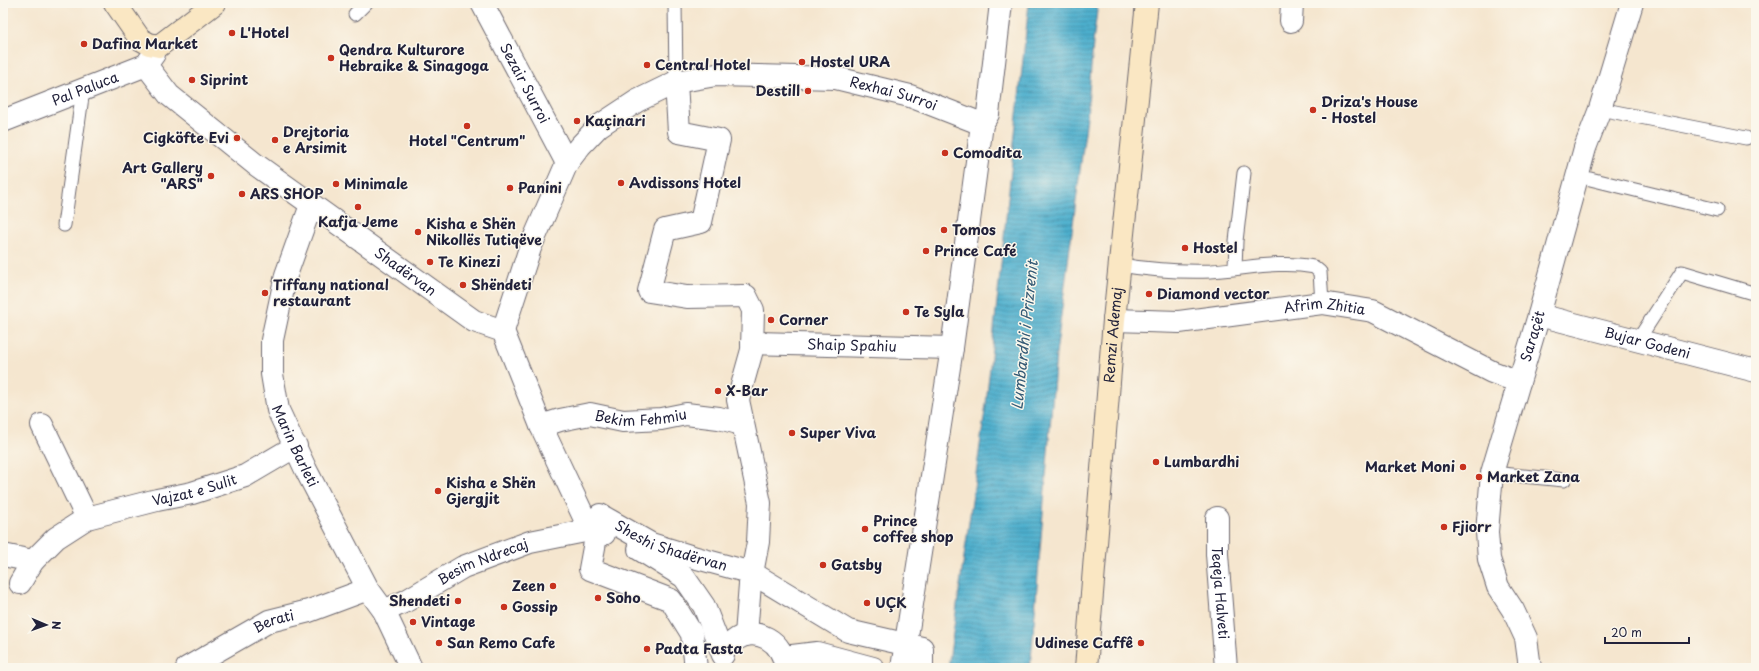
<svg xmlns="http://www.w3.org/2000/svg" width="1759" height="671" font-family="'Playpen Sans',sans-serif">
<defs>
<pattern id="water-rules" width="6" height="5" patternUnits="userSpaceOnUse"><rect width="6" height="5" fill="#4eafcd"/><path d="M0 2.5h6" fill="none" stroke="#408ea8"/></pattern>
</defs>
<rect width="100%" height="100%" fill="#fbf7ec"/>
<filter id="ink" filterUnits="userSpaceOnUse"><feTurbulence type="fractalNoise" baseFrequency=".025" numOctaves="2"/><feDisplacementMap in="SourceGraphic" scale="8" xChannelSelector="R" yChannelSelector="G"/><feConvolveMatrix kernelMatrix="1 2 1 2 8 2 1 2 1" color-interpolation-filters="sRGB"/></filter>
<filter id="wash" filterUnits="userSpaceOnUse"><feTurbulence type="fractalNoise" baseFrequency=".012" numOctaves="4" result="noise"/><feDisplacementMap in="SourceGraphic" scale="16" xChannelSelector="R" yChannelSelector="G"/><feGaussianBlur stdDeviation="0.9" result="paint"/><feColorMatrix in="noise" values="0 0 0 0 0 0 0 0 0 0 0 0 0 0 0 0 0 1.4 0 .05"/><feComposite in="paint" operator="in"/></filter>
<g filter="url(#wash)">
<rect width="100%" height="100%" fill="#f5e6cf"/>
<path fill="url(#water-rules)" stroke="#386884" d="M1029,3h69l-5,40 -6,74 -31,237 -25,306 -1,8h-82l38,-264z"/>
</g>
<g filter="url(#ink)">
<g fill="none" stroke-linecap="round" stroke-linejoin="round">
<defs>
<g id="lane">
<path d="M675,3l1,79"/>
<path d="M355,14l11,-11"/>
<path d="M1600,109l146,29"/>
<path d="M1578,176l139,34"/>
<path d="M64,225l19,-135"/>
<path d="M1120,265c30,5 60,7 91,6 35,-2 68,-11 103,-4l6,5 2,31"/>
<path d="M1235,268l1,-27 8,-68"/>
<path d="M1638,340l44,-68 74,22"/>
<path d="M1492,473l72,7"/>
</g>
<g id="street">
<path id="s1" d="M482,3l85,160"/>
<path d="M1291,21l1,-18"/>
<path id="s2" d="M146,65l23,30 86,69 219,157 29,10 38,95 49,104"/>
<path d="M676,82l3,50 40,8 -18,82 -36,8 -16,61 38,6 59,-1 7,14 -1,40 -14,50 22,103 -2,39 -8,42 -4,51"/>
<path id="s3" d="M3,121l143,-56 8,-11"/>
<path id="s4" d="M311,205l-25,70 -14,65v34l6,36 28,60 62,119 16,22 27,57"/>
<path id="s5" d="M1539,315l217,56"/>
<path id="s6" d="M1114,320l65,2 143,-19 51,8 119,61 27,10"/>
<path id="s7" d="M503,331l27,-83 37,-85 13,-17 19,-20 38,-25 39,-19 40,-7 120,3 74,18 72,28"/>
<path id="s8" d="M752,343l200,5"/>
<path d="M42,425l45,93"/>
<path id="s9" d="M541,426l19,-6 30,-6 33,7 38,-2 25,-5 33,4 23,6"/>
<path id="s10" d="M1217,518v36l9,114"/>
<path d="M639,549l45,28 20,29 19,49"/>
<path d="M3,555l30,6"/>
<path id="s11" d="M20,583l13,-22 23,-23 31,-20 70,-18 35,-7 53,-17 51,-30"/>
<path id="s12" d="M384,611l22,-10 57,-34 67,-25 60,-12 14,4"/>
<path d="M734,641c21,-17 51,1 51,27"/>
<path d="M784,657l33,-4 56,15"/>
<path id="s13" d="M187,668l82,-47 40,-10 59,-22"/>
<path id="s14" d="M696,668l-4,-34 -21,-34 -81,-31 10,-54 51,29 42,13 59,16 96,58 74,17v20"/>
<path d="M902,668l50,-320 30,-224 6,-10 13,-111"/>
<path id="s15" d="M1530,668l-4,-30 -13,-28 -15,-23 -9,-28 -2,-27 5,-59 47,-158 46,-167 15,-39 32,-106"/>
</g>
<g id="secondary">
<path d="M115,3l25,36 9,5 10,2 56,-43"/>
<path id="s16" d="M1086,668l28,-348 33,-317"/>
</g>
</defs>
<use href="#lane" stroke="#6c676f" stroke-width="15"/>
<use href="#street" stroke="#6c676f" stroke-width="24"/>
<use href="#secondary" stroke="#6c676f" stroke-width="24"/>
<use href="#lane" stroke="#fff" stroke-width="13"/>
<use href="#street" stroke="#fff" stroke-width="22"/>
<use href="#secondary" stroke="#fae7c3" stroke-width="22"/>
</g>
</g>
<g fill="#c8321e" stroke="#fbf7ec" stroke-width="1.5">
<circle cx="232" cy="33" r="4"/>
<circle cx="84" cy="44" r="4"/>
<circle cx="331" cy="58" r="4"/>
<circle cx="802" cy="62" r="4"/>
<circle cx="647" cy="65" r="4"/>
<circle cx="192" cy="80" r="4"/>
<circle cx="808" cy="91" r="4"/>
<circle cx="1313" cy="110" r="4"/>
<circle cx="577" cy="121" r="4"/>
<circle cx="467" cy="126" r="4"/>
<circle cx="237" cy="138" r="4"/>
<circle cx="275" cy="140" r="4"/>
<circle cx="945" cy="153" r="4"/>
<circle cx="211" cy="176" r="4"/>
<circle cx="621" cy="183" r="4"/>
<circle cx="336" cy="184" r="4"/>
<circle cx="510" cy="188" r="4"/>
<circle cx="242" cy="194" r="4"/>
<circle cx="358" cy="207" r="4"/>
<circle cx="944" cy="230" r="4"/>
<circle cx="418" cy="232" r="4"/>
<circle cx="1185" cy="248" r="4"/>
<circle cx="926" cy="251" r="4"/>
<circle cx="430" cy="262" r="4"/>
<circle cx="463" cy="285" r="4"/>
<circle cx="265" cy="293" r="4"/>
<circle cx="1149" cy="294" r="4"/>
<circle cx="906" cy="312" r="4"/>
<circle cx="771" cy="320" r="4"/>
<circle cx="718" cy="391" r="4"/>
<circle cx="792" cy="433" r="4"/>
<circle cx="1156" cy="462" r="4"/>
<circle cx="1463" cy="467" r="4"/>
<circle cx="1479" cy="477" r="4"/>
<circle cx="438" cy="491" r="4"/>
<circle cx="1444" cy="527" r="4"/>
<circle cx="865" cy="529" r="4"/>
<circle cx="823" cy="565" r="4"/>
<circle cx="553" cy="586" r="4"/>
<circle cx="598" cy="598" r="4"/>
<circle cx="458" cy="601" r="4"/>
<circle cx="867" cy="603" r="4"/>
<circle cx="504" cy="607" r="4"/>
<circle cx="413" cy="622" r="4"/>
<circle cx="439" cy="643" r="4"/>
<circle cx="1141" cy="643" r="4"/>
<circle cx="647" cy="649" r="4"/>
</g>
<g text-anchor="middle" stroke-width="3" stroke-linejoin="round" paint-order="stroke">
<g font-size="14" font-weight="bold" fill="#22223b" stroke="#fbf7ec" text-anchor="start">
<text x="240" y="38">L'Hotel</text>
<text x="92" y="49">Dafina Market</text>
<text x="339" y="55">Qendra Kulturore<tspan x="339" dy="16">Hebraike &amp; Sinagoga</tspan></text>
<text x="810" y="67">Hostel URA</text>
<text x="655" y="70">Central Hotel</text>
<text x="200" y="85">Siprint</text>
<text x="800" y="96" text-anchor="end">Destill</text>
<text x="1321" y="107">Driza's House<tspan x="1321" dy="16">- Hostel</tspan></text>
<text x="585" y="126">Kaçinari</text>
<text x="283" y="137">Drejtoria<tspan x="283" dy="16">e Arsimit</tspan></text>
<text x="229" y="143" text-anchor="end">Cigköfte Evi</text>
<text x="467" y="146" text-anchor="middle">Hotel "Centrum"</text>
<text x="953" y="158">Comodita</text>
<text x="203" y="173" text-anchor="end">Art Gallery<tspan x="203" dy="16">"ARS"</tspan></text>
<text x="629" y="188">Avdissons Hotel</text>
<text x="344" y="189">Minimale</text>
<text x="518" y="193">Panini</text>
<text x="250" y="199">ARS SHOP</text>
<text x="358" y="227" text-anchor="middle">Kafja Jeme</text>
<text x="426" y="229">Kisha e Shën<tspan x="426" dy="16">Nikollës Tutiqëve</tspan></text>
<text x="952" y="235">Tomos</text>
<text x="1193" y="253">Hostel</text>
<text x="934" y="256">Prince Café</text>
<text x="438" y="267">Te Kinezi</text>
<text x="273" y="290">Tiffany national<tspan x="273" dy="16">restaurant</tspan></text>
<text x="471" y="290">Shëndeti</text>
<text x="1157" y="299">Diamond vector</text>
<text x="914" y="317">Te Syla</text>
<text x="779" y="325">Corner</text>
<text x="726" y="396">X-Bar</text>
<text x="800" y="438">Super Viva</text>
<text x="1164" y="467">Lumbardhi</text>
<text x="1455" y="472" text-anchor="end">Market Moni</text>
<text x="1487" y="482">Market Zana</text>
<text x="446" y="488">Kisha e Shën<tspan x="446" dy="16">Gjergjit</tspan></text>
<text x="873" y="526">Prince<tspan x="873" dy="16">coffee shop</tspan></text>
<text x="1452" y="532">Fjiorr</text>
<text x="831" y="570">Gatsby</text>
<text x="545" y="591" text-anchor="end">Zeen</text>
<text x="606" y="603">Soho</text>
<text x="450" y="606" text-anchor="end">Shendeti</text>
<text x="875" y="608">UÇK</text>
<text x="512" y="612">Gossip</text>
<text x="421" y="627">Vintage</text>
<text x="447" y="648">San Remo Cafe</text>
<text x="1133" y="648" text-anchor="end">Udinese Caffê</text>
<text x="655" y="654">Padta Fasta</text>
</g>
<g font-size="14" fill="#22223b" stroke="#fbf7ec">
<text dy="5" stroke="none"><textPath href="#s1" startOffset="91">Sezair Surroi</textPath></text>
<text dy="5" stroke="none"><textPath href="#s3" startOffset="88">Pal Paluca</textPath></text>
<text dy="5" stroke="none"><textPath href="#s7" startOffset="538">Rexhai Surroi</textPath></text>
<text dy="5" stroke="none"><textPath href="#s2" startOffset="333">Shadërvan</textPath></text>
<text dy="5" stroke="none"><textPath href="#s6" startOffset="212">Afrim Zhitia</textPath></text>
<text dy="5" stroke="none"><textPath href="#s16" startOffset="334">Remzi Ademaj</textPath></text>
<text dy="5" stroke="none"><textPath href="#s15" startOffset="347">Saraçët</textPath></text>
<text dy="5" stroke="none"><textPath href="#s5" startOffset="112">Bujar Godeni</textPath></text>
<text dy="5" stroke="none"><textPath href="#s8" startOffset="100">Shaip Spahiu</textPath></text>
<text dy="5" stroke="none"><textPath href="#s9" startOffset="102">Bekim Fehmiu</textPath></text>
<text dy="5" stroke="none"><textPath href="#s4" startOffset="251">Marin Barleti</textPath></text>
<text dy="5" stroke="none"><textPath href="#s11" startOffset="206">Vajzat e Sulit</textPath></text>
<text dy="5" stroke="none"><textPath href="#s14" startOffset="294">Sheshi Shadërvan</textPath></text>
<text dy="5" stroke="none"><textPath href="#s12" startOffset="111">Besim Ndrecaj</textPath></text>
<text dy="5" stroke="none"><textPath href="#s10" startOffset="75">Teqeja Halveti</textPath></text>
<text dy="5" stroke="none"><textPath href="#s13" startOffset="99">Berati</textPath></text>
</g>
<g font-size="15" font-style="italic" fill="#345a75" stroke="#fbf7ec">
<text transform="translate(1025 335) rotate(-84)" y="5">Lumbardhi i Prizrenit</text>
</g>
</g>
<rect width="1759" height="671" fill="none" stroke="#fbf7ec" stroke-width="16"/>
<g transform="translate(46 625) rotate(92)" stroke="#fbf7ec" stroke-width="3" paint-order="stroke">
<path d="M0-3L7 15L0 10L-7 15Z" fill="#22223b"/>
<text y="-6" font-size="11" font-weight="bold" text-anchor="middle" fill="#22223b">N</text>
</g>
<path d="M1605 637v6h84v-6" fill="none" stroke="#22223b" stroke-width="2"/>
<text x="1611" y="637" font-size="12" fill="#22223b" stroke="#fbf7ec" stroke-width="3" paint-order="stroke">20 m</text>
</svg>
